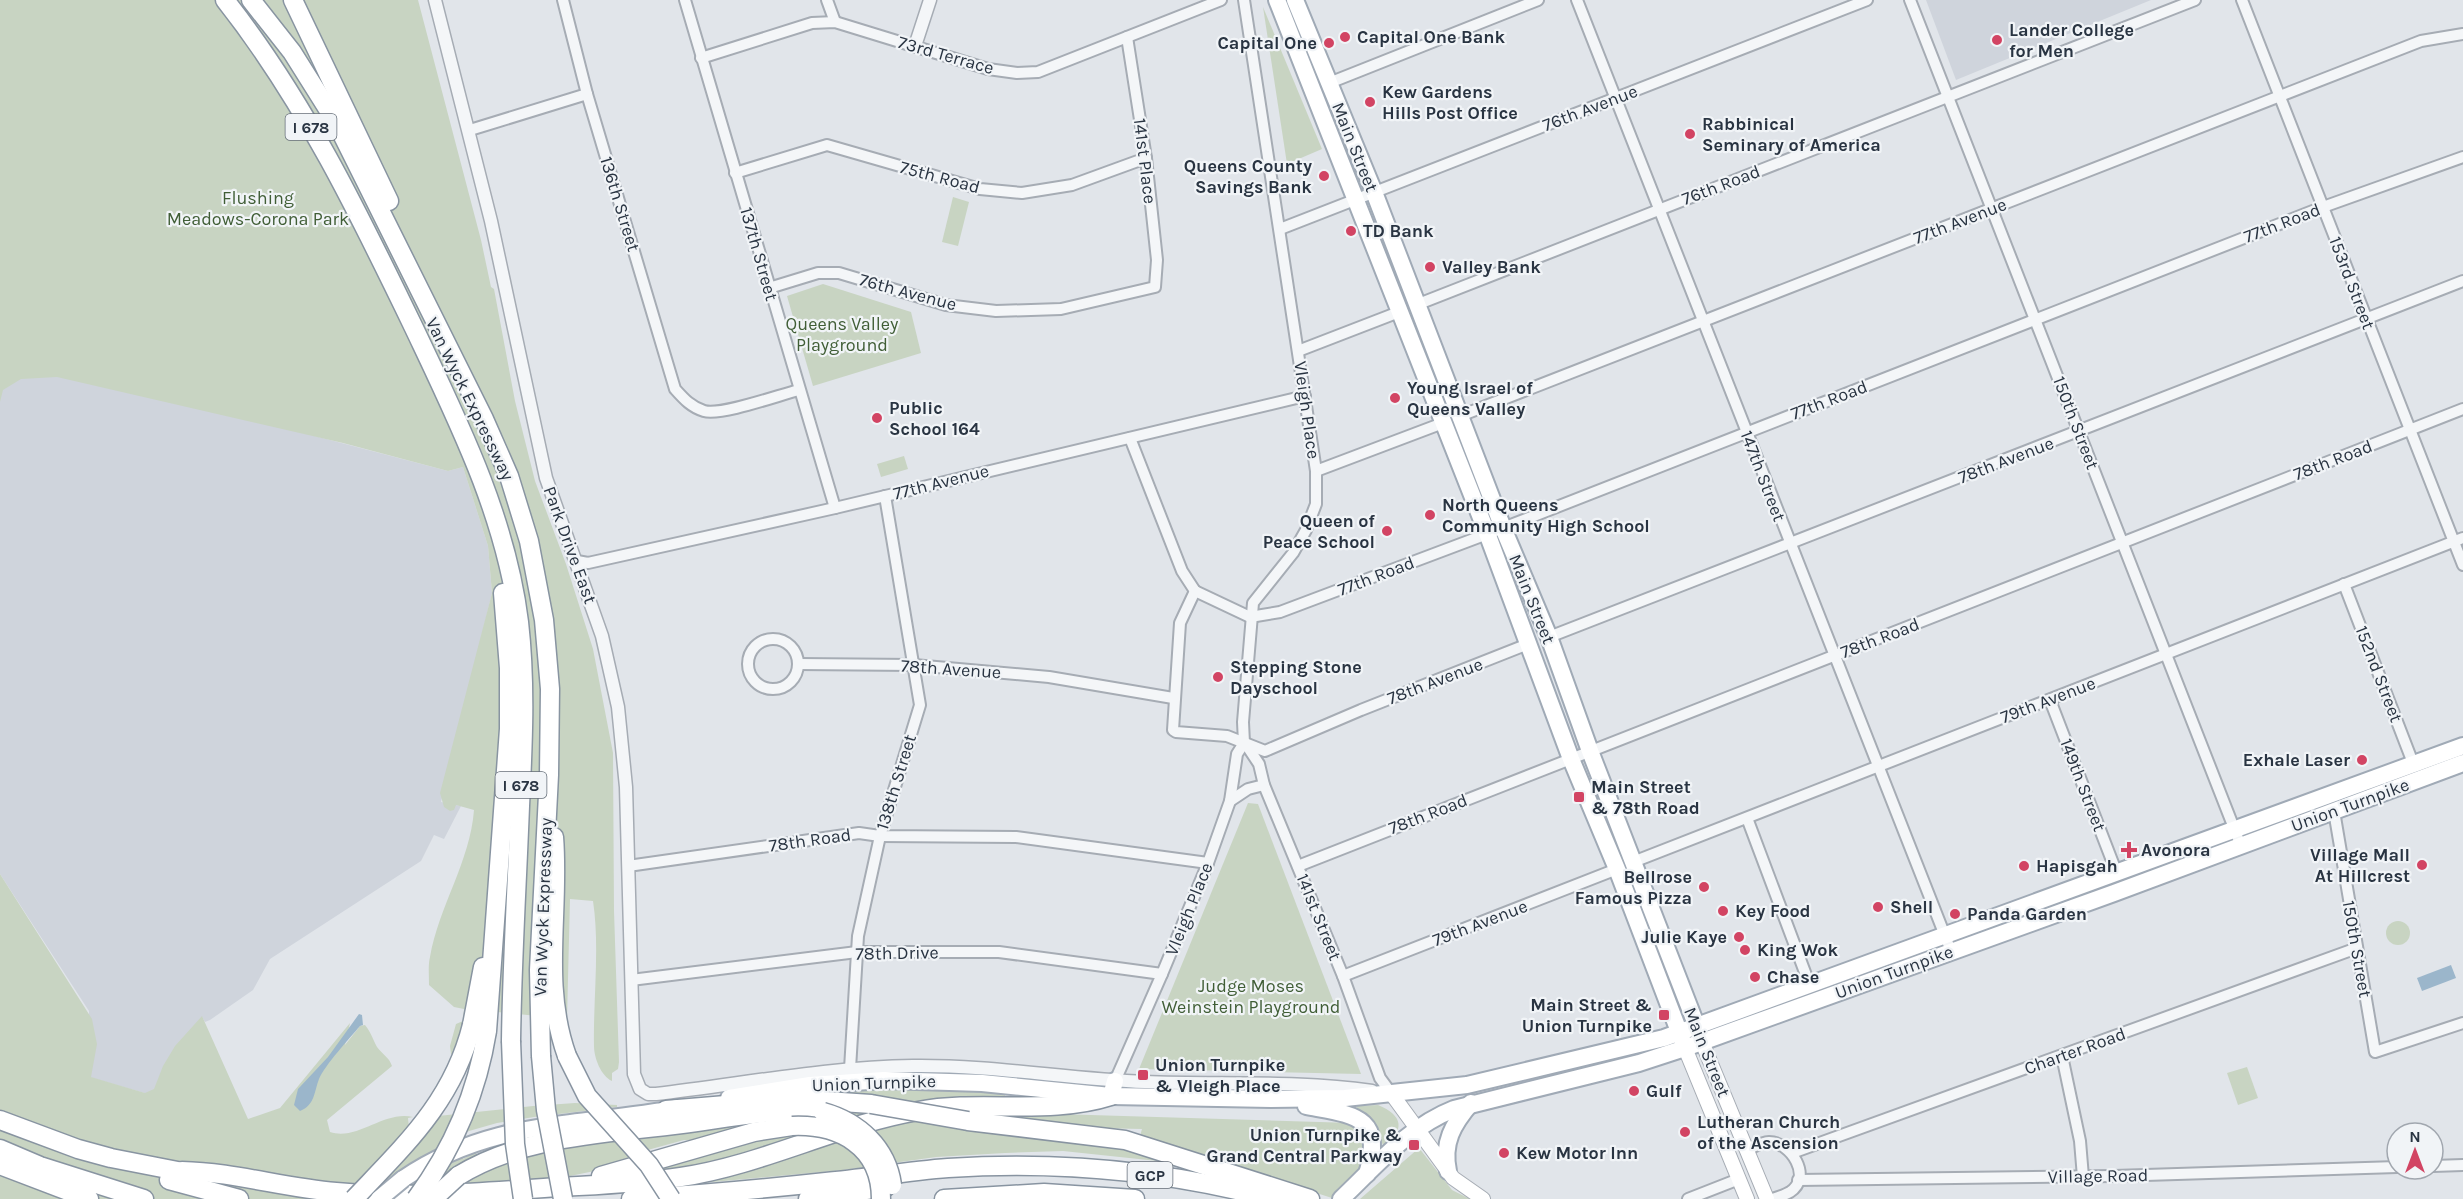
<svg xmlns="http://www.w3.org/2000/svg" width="2463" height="1199" font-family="Karla,sans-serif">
<rect width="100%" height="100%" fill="#e1e5ea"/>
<g fill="#cfd4dc">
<path d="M1926,0h225l-195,80z"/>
<path d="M48,366l400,105 15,-4 25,79 4,47 -51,209 20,4 -17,33 -10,-4 -13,26 -151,98 -17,31 -43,30 -5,2 -3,-5 -44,80 -69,-20v-66l-89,-137v-501z"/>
</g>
<g fill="#c8d4c2">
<path d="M0,0h418l63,240 10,47 3,2 21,112 20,80 31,83 27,85 20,104 1,158 5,151 -1,7 -6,4v8c-11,-5 -18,-23 -18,-35 -1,-46 6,-99 -1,-145l-23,-2 -3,120 -100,-10 -11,47 -5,-2 -1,-8 6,-22 7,-3 1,-12 -10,-2 -25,-22c0,-10 -1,-20 1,-28 9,-51 40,-95 44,-147l-18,-5 -2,5 -4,1 -6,-4 -4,-14 52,-200 -4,-47 -25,-79 -15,4 -105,-28 -286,-66 -36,2 -18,11 -3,12z"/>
<path d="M1263,7l59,142 -35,15z"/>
<path d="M953,197l16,5 -11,44 -16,-4z"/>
<path d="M823,284l88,28 10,41 -108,33 -26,-90z"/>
<path d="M904,456l4,13 -27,8 -4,-13z"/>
<path d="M1248,803l10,1 103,270 -222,-5z"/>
<path d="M0,874l92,145 5,25 -6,33 54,16 9,-4 9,-23 12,-20 27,-30 46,103 32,-11 70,-85 -5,22 15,-19 5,-1c6,7 8,15 12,22 6,8 12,10 15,19l-65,54 3,12c28,9 54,-22 83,-15l-5,1 1,10 29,-12 95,-10 42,-3 42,2v2l-83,10 -37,6 -28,8 -4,2 -2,26 13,-7 2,6 295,-38 -72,21 -17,-1 -40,11 -35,17 -151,31h-458z"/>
<circle cx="2398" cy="933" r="12"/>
<path d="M2247,1067l11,31 -20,7 -11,-32z"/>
<path d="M845,1088h57l103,6v7l-35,-1 -251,63 -76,13 -2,-5 203,-78z"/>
<path d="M1378,1105c25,10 28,26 5,40l-10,-21 -17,-14 1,-4z"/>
<path d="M962,1111l390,12c4,5 9,10 12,16 11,23 -18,44 -32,59l-192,-62 2,-7 -47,-1 -2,11 74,23 -104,-11 -58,2 -69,4 -93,13 -173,16 223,-65z"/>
<path d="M1419,1148l33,42 18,9h-110z"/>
</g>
<g fill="#9bb6cb">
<path d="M2451,965l5,13 -34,13 -5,-13z"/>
<path d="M359,1014l3,1 1,10 -3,1c-11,13 -35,39 -41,53 -5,13 -4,26 -19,32l-6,-6 4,-16 30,-32z"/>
</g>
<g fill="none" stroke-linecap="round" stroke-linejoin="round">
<defs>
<g id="minor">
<path d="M563,0l24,94 88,295c9,10 16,18 29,22 17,5 75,-16 95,-21"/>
<path d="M685,0l150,508"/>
<path d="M827,0l8,22"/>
<path d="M1577,0l374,951"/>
<path d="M1910,0l331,846"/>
<path d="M2242,0l221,565"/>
<path d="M701,58l111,-35 23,-1 153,47 29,4 21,-1 183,-72"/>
<path d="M1329,83l209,-83"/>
<path d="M470,130l117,-36"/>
<path d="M735,173l92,-28 153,44 42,4 50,-8 74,-27"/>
<path d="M1280,229l587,-229"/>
<path d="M769,288l49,-15h21l107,32 50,6 65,-2 94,-22 2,-27 -11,-102 -19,-121"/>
<path d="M1416,305l779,-305"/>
<path d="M1298,351l101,-39"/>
<path d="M1460,416l961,-375 42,-7"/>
<path d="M1130,438l52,133 13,20"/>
<path d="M1316,471l127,-48"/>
<path d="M577,561l11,2 247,-55 470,-112"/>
<path d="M2344,584l69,179"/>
<path d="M1195,591l55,26 30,-5 223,-84 820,-321 140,-50"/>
<path d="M1195,591l-15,32 -7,107 3,2 51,4 38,15 96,-41 167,-66"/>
<path d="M1549,637l914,-356"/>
<circle cx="773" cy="664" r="25"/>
<path d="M798,664l116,1 135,12 124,21"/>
<path d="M2050,700l66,171"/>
<path d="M1245,743l14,21 5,21 79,191 37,102 11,15"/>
<path d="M1230,801l18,-12 16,-4"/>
<path d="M2334,811l41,241 88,-29"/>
<path d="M1747,818l62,165"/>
<path d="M1633,862l830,-324"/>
<path d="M628,866l231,-33 21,3 136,1 192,26"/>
<path d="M1298,866l1165,-457"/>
<path d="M1343,976l274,-107"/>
<path d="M631,980l226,-28h142l163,22"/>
<path d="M2062,1056l18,85 3,36"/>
<path d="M850,1069l8,-133 22,-100 40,-131 -35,-209"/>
<path d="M1115,1081l47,-107 46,-111 22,-62 7,-47 7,-11 -1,-21 10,-119 40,-50 13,-23 10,-26v-33l-72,-471"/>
<path d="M1747,1150c6,-3 15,-8 22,-8 22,0 44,35 21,50 -5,3 -12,5 -17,7"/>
<path d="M1792,1153l565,-205"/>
<path d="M2433,1166l30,-1"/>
<path d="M1798,1180l316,-4 283,-9"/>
<path d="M1688,1199l51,-20"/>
</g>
<g id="tertiary">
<path d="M435,0l56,221 55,257 56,158 16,71 8,80 8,287 6,15 8,5h8c86,-10 171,-27 257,-28 78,-1 154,13 232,16 75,3 152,-2 227,9"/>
<path d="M915,46l15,-46"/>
</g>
<g id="secondary">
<path d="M1702,1042l65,157"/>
<path d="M1685,1048l62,151"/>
<path d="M1391,1093l62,85 30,21"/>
</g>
<g id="primary">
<path d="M1277,0l210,533 84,226 46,110 66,173"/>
<path d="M1295,0l79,192 129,336 46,109 41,114 109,281"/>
<path d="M1111,1096l4,-15"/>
<path d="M729,1098l81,-13 74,-5 98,3 129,13 160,3 74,-1 122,-13 197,-47 799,-292"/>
<path d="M1306,1106c47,9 79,9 61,68"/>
<path d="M1448,1171c-6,-28 5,-47 23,-68"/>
<path d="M403,1179c88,-60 175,-52 275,-71"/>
<path d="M1341,1199c35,-33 67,-72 113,-90l185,-46 46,-15 429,-155 349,-130"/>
</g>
<g id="motorway">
<path d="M225,0c79,100 134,214 189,328 45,95 92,189 105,294 7,61 4,123 1,184 -3,78 -8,157 -9,235"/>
<path d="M251,0l41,52 44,70 148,297 25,57 20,65 15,79 6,69 -1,86 -10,195 2,86"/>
<path d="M293,0l96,201"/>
<path d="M554,837c6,75 -13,147 13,219"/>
<path d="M472,1025l11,-58"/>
<path d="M487,1031l22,-302v-61l-6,-75"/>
<path d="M666,1110l130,-11 75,5"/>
<path d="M0,1120l78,29 33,9 82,16"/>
<path d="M968,1121l157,19 185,59"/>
<path d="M0,1149l40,17 104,33"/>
<path d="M0,1165l89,34"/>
<path d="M182,1171c52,1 102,17 154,21 70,6 139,1 208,-4 46,-3 92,-4 137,-11 81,-12 156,-52 237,-66 64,-12 130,5 193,-15"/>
<path d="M458,1176c66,-41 149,-42 224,-52 47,-6 94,-16 141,-12"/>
<path d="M601,1176l153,-44 38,-6"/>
<path d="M169,1180l70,19"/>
<path d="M631,1199c65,-4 131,-10 195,-17 41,-4 82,-11 122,-14 109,-7 220,3 325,31"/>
<path d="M808,1199l78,-12"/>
<path d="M944,1199l100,-6 91,6"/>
</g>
</defs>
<use href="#minor" stroke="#a6acb4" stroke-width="14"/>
<use href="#tertiary" stroke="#a6acb4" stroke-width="15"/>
<use href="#secondary" stroke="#a6acb4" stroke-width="16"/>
<use href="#primary" stroke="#a0aab6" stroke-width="20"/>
<use href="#motorway" stroke="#8894a1" stroke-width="21"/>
<use href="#minor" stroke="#f4f6f8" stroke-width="10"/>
<use href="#tertiary" stroke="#f4f6f8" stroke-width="12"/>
<use href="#secondary" stroke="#fff" stroke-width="14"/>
<use href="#primary" stroke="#fff" stroke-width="16"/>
<use href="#motorway" stroke="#fff" stroke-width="18"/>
<defs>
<path id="primary-bridge" d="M379,1199l24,-20"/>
<g id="motorway-bridge">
<path d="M511,1041l4,103 8,55"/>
<path d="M541,1056l5,54 17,89"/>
<path d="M567,1056l20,40 62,69 22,34"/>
<path d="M871,1104l97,17"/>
<path d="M823,1112c36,10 64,36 69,73"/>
<path d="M792,1126c47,-2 89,20 89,73"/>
<path d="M354,1199c52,-55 99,-98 118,-174"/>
<path d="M416,1199c37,-50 61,-106 71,-168"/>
<path d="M433,1199l25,-23"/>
</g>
</defs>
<use href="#primary-bridge" stroke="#a0aab6" stroke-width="20" stroke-linecap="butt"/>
<use href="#motorway-bridge" stroke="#8894a1" stroke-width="21" stroke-linecap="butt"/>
<use href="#primary-bridge" stroke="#fff" stroke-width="16"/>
<use href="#motorway-bridge" stroke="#fff" stroke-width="18"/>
</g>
<g fill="#d24463" stroke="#f1f4f7" stroke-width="2">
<circle cx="1345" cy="37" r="6"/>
<circle cx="1997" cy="40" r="6"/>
<circle cx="1329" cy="43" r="6"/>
<circle cx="1370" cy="102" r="6"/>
<circle cx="1690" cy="134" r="6"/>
<circle cx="1324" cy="176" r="6"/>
<circle cx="1351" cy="231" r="6"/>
<circle cx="1430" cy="267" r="6"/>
<circle cx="1395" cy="398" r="6"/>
<circle cx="877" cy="418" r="6"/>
<circle cx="1430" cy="515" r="6"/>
<circle cx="1387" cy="531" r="6"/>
<circle cx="1218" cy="677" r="6"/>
<circle cx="2362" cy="760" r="6"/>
<rect x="1573" y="791" width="12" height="12" rx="3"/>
<path d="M2126 841h6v6h6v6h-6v6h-6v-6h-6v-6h6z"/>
<circle cx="2422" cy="865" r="6"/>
<circle cx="2024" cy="866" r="6"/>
<circle cx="1704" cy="887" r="6"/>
<circle cx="1878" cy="907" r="6"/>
<circle cx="1723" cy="911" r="6"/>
<circle cx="1955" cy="914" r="6"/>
<circle cx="1739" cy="937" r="6"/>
<circle cx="1745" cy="950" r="6"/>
<circle cx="1755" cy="977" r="6"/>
<rect x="1658" y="1009" width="12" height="12" rx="3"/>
<rect x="1137" y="1069" width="12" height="12" rx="3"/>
<circle cx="1634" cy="1091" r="6"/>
<circle cx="1685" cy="1132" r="6"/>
<rect x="1408" y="1139" width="12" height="12" rx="3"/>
<circle cx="1504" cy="1153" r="6"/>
</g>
<g text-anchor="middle" stroke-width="4.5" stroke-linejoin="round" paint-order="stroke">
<g fill="#f1f4f7" stroke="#656e78" stroke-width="1.5">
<rect x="285.5" y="114" width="51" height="26" rx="4.5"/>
<rect x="495.5" y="772" width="51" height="26" rx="4.5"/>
<rect x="1127.5" y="1162" width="45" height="26" rx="4.5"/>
</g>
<g font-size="16" font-weight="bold" fill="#293442">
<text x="311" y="133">I 678</text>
<text x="521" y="791">I 678</text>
<text x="1150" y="1181">GCP</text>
</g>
<g font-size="18" font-weight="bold" fill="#293442" stroke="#f1f4f7" text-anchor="start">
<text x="2009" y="36">Lander College<tspan x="2009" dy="21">for Men</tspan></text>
<text x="1357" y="43">Capital One Bank</text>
<text x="1317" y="49" text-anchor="end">Capital One</text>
<text x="1382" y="98">Kew Gardens<tspan x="1382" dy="21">Hills Post Office</tspan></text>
<text x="1702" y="130">Rabbinical<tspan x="1702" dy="21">Seminary of America</tspan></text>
<text x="1312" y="172" text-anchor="end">Queens County<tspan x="1312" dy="21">Savings Bank</tspan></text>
<text x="1363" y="237">TD Bank</text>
<text x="1442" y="273">Valley Bank</text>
<text x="1407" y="394">Young Israel of<tspan x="1407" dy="21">Queens Valley</tspan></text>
<text x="889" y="414">Public<tspan x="889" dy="21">School 164</tspan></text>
<text x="1442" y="511">North Queens<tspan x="1442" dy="21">Community High School</tspan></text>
<text x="1375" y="527" text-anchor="end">Queen of<tspan x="1375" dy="21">Peace School</tspan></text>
<text x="1230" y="673">Stepping Stone<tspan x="1230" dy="21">Dayschool</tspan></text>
<text x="2350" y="766" text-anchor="end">Exhale Laser</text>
<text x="1591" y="793">Main Street<tspan x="1591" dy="21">&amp; 78th Road</tspan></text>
<text x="2141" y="856">Avonora</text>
<text x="2410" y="861" text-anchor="end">Village Mall<tspan x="2410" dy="21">At Hillcrest</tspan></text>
<text x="2036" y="872">Hapisgah</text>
<text x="1692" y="883" text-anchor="end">Bellrose<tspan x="1692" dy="21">Famous Pizza</tspan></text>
<text x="1890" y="913">Shell</text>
<text x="1735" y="917">Key Food</text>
<text x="1967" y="920">Panda Garden</text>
<text x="1727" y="943" text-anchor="end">Julie Kaye</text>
<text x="1757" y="956">King Wok</text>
<text x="1767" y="983">Chase</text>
<text x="1652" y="1011" text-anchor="end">Main Street &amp;<tspan x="1652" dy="21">Union Turnpike</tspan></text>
<text x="1155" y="1071">Union Turnpike<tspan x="1155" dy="21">&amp; Vleigh Place</tspan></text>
<text x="1646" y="1097">Gulf</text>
<text x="1697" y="1128">Lutheran Church<tspan x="1697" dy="21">of the Ascension</tspan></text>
<text x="1402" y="1141" text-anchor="end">Union Turnpike &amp;<tspan x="1402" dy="21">Grand Central Parkway</tspan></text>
<text x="1516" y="1159">Kew Motor Inn</text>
</g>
<g font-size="18" fill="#293442" stroke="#f1f4f7">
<text transform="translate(946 55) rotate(16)" y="6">73rd Terrace</text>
<text transform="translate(1590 108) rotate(-21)" y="6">76th Avenue</text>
<text transform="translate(1355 147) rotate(68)" y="6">Main Street</text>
<text transform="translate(1145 161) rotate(83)" y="6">141st Place</text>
<text transform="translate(940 177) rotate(15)" y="6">75th Road</text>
<text transform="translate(1721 185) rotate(-21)" y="6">76th Road</text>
<text transform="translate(620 204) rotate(73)" y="6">136th Street</text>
<text transform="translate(1960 221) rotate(-21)" y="6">77th Avenue</text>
<text transform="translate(2282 223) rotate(-21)" y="6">77th Road</text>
<text transform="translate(759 254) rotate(74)" y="6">137th Street</text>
<text transform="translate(2352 283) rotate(69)" y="6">153rd Street</text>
<text transform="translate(908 292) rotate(15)" y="6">76th Avenue</text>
<text transform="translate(470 399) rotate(64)" y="6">Van Wyck Expressway</text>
<text transform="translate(1829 400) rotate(-21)" y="6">77th Road</text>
<text transform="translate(1307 410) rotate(82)" y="6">Vleigh Place</text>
<text transform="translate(2076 423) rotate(69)" y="6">150th Street</text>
<text transform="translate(2006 460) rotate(-21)" y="6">78th Avenue</text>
<text transform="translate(2333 460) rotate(-21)" y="6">78th Road</text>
<text transform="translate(1763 476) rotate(69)" y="6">147th Street</text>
<text transform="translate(941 482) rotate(-14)" y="6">77th Avenue</text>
<text transform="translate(570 545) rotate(70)" y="6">Park Drive East</text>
<text transform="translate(1376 576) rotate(-21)" y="6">77th Road</text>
<text transform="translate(1532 599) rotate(68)" y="6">Main Street</text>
<text transform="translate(1880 638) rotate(-21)" y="6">78th Road</text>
<text transform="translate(951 669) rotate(4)" y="6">78th Avenue</text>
<text transform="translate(2379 674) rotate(69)" y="6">152nd Street</text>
<text transform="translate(1435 681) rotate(-21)" y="6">78th Avenue</text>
<text transform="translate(2048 700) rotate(-21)" y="6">79th Avenue</text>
<text transform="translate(896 782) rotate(-73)" y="6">138th Street</text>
<text transform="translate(2083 785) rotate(69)" y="6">149th Street</text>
<text transform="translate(2350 805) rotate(-20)" y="6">Union Turnpike</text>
<text transform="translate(1428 814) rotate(-21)" y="6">78th Road</text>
<text transform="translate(810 840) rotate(-8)" y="6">78th Road</text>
<text transform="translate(543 907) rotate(-88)" y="6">Van Wyck Expressway</text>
<text transform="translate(1189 909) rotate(-68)" y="6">Vleigh Place</text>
<text transform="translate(1319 917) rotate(68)" y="6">141st Street</text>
<text transform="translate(1480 923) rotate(-21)" y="6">79th Avenue</text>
<text transform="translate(2357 949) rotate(80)" y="6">150th Street</text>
<text transform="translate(897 953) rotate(-1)" y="6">78th Drive</text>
<text transform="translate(1894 972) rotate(-20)" y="6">Union Turnpike</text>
<text transform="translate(2075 1051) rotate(-20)" y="6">Charter Road</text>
<text transform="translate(1707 1052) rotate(68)" y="6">Main Street</text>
<text transform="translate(874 1083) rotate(-2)" y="6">Union Turnpike</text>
<text transform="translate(2098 1176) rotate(-1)" y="6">Village Road</text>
</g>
<g font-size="18" fill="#405e36" stroke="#f1f4f7">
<text x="258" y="204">Flushing<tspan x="258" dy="21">Meadows-Corona Park</tspan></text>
<text x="842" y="330">Queens Valley<tspan x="842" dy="21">Playground</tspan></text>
<text x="1251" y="992">Judge Moses<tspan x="1251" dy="21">Weinstein Playground</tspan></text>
</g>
</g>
<g transform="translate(2415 1151)"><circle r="28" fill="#f1f4f7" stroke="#a1a7af" stroke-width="1.5"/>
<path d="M0-4.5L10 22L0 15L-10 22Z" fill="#d24463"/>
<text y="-9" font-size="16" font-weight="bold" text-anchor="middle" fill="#293442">N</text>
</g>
</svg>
